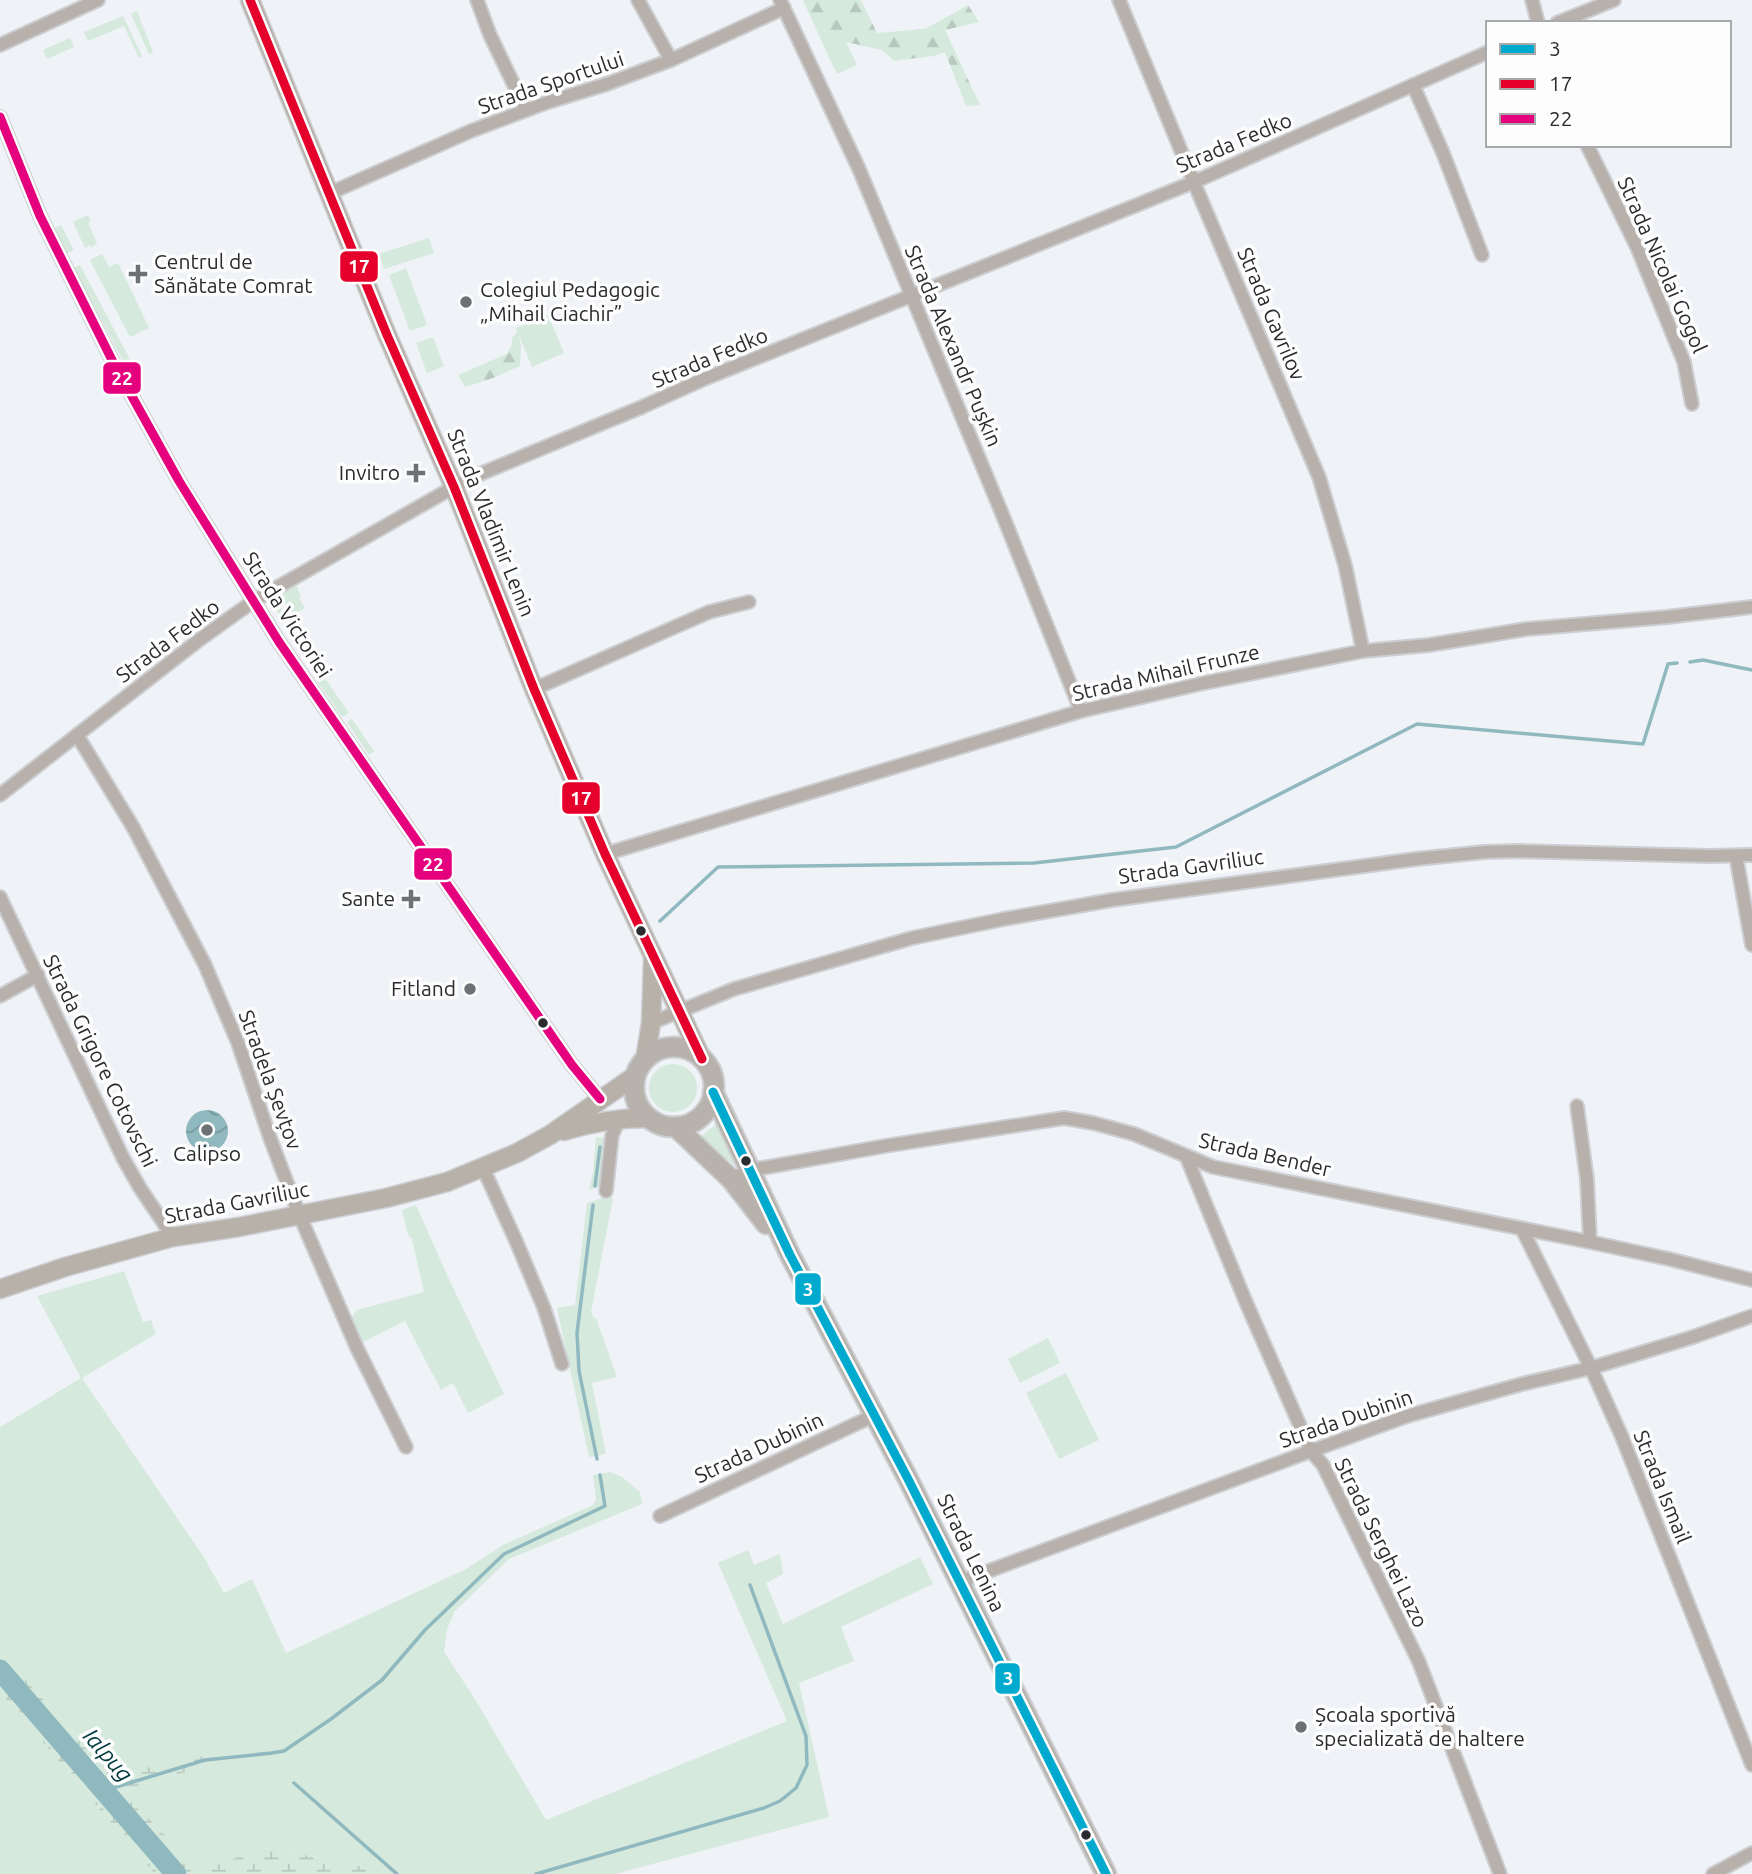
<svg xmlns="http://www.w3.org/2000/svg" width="1752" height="1874" font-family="Ubuntu,sans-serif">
<defs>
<pattern id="forest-firs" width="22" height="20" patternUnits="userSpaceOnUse" patternTransform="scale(1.75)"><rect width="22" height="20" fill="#d5e9dd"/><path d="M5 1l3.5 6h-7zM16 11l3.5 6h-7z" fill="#b7c8be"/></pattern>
<pattern id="wetland-marsh" width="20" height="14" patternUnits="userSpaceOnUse" patternTransform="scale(1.75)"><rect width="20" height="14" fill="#d5e9dd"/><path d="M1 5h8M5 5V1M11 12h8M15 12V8" fill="none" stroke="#b7c8be"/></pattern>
<pattern id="water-waves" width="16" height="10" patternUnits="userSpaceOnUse" patternTransform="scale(1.75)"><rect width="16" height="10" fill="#90b9bf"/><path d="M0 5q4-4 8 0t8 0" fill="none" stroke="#76979c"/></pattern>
</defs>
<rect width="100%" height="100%" fill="#eff2f6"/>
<g fill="#d5e9dd">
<path d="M137,11l16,41 -4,2 -18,-40z"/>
<path d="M123,16l19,40 -3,2 -15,-32 -36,15 -4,-9z"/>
<path d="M70,38l4,9 -27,12 -4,-9z"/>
<path d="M846,42l11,23 -20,9 -11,-23z"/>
<path d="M88,215l3,6 -3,2 9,20 -6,5 -1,-3 -5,3 -12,-26z"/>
<path d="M61,225l13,25 -7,3 -12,-25z"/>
<path d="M429,238l5,15 -50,16 -5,-15z"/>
<path d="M102,254l7,13 9,-4 31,65 -19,9 -40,-77z"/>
<path d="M80,265l55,104 -6,3 -55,-104z"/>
<path d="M406,268l21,57 -17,6 -21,-56z"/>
<path d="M548,315l16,38 -32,14 -16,-39z"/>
<path d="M433,337l11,29 -17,7 -11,-30z"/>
<path d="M296,585l5,11 -2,2 6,10 -13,7 -12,-21z"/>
<path d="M275,599l42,66 -5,3 -40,-65z"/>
<path d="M324,677l25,36 -7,4 -25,-36z"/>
<path d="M352,719l22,32 -5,4 -22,-33z"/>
<circle cx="673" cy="1088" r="24"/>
<path d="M719,1122l20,40 -5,3 -34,-28z"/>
<path d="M596,1137l10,1 -5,48 -12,4 4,-18z"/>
<path d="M602,1198h11l-22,114 3,7 2,-1 21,59 -25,6 14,71 -17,3 -32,-149 18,-3 12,-102z"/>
<path d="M416,1205l31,70 57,119 -36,19 -15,-30 -12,7 -36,-69 -44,22 -11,-23 7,-10 67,-18 -12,-53 -4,-4 -6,-25z"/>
<path d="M124,1271l19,51 8,-2 5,14 -74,44 123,181 19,34 28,-14 34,74 180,-84 37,-24 90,-40 3,-5 -3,-25 17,-3 12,5 18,15 2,12 -133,55 -54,52 -8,18 -3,23 29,44 73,124 241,-99 -69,-158 30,-13 6,15 26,-11 3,20 -17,9 17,41 137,-67 13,27 -92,43 13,34 -55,22 30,134 -214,57h-240l-12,-7 -40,-9 -60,-10 -62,24 -79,-80 86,-27 -97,10 -111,-124v-224l81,-49 -44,-82z"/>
<path d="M1048,1338l12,25 -40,20 -12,-24z"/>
<path d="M1066,1373l33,67 -40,19 -33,-66z"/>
<path d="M0,1692l155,182h-155z"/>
</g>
<g fill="url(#forest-firs)">
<path d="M803,0h58l16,33 48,-4 43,-24 11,17 -34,8 35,75 -14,1 -21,-54 -12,4 -39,5 -12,-11 -36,-8 -20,9z"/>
<path d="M518,330l3,16 -1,20 -27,12 -28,9 -7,-12 49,-21 5,-10v-6z"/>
</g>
<path fill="url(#wetland-marsh)" d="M0,1651l111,124 94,-19 3,9 -86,27 79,79 62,-23 60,10 40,9 12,7h-220l-155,-182z"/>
<circle fill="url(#water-waves)" cx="207" cy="1131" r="21"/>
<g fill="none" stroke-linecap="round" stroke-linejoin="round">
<g stroke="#90b9bf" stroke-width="3.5">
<path d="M1690,662l13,-2 49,10"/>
<path d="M660,921l58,-54 316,-4 142,-16 241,-123 226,20 25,-80 9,-1"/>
<path d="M595,1186l5,-39"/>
<path d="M593,1205l-16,128 2,38 18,88"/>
<path d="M294,1783l103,91"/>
<path d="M103,1791l102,-31 67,-7 12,-2 47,-32 51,-39 43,-50 79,-76 101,-48 -5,-31"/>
<path d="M536,1874l228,-66 16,-7 16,-13 11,-23 -1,-29 -56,-151"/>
</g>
<path stroke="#90b9bf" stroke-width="21" d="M0,1670l176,204"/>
<defs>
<g id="street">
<path d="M477,0l13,35 36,75"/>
<path d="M638,0l33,60"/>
<path d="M780,0l79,169 142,342 80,200"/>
<path d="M1119,0l79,192 121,285 26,88 18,86"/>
<path d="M1532,0l6,23"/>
<path d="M1557,23l57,-23"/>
<path d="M0,45l98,-45"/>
<path d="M1413,85l30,68 39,102"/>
<path d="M0,117l40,99 74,148 65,117 100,161 293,423 28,34"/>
<path d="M1587,145l50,102 47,115 8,42"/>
<path d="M330,193l141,-62 77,-29 59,-18 64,-24 113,-52"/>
<path d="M534,689l175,-77 40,-10"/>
<path d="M77,735l56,92 72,138 33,78 32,95 29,76 58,134 49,99"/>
<path d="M0,795l199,-155 56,-40 213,-121 174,-72 62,-28 490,-197 294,-130"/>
<path d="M605,854l476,-143 123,-28 159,-32 66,-6 98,-16 140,-12 85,-10"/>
<path d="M1736,856l16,89"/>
<path d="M0,897l123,261 17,30 33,49"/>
<path d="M0,996l38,-21"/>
<path d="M651,1023l83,-34 178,-51 92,-19 108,-19 304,-41 69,-7 34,-1 192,5 41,-1"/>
<path d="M1577,1106l10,74 3,62"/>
<path d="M1186,1156l59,144 66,151 12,14 96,197 81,212"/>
<path d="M483,1168l33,73 28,67 18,56"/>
<path d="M731,1179l20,-9 134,-24 179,-28 29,5 41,11 79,33 377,75 79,17 83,21"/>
<path d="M606,1191l6,-56 8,-17"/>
<path d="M1522,1229l69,139 31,69 130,328"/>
<path d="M660,1516l215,-101"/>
<path d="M959,1582l352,-131 96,-35 115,-32 69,-16 102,-31 59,-21"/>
<path d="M1713,1874l39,-21"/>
</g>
<g id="secondary">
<path d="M250,0l137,335 67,152 80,202 71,165 97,205"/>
<path d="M645,1060l6,-37 2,-63"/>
<path d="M564,1131c28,-9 55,-13 85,-13"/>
<path d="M0,1289l65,-22 108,-30 66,-10 147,-29 61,-16 70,-29 33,-18 85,-59"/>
</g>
<g id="primary">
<circle cx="674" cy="1087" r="40"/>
<path d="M713,1092l77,163 118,224 198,395"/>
<path d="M676,1127l55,52 35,45"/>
</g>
</defs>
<use href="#street" stroke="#ccced1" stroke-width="16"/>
<use href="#secondary" stroke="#ccced1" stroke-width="21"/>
<use href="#primary" stroke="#ccced1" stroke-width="23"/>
<use href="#street" stroke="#b8b1ab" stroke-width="12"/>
<use href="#secondary" stroke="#b8b1aa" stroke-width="18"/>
<use href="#primary" stroke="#b8b2ac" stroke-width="19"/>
<defs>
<path id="bus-1" d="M713,1092l77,163 118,224 198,395"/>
<path id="bus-2" d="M250,0l137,335 67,152 80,202 71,165 97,205"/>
<path id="bus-3" d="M0,117l40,99 74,148 65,117 100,161 293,423 28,34"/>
</defs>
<use href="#bus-1" stroke="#fdfdfd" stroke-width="14"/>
<use href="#bus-2" stroke="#fdfdfd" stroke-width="14"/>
<use href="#bus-3" stroke="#fdfdfd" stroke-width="14"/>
<use href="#bus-1" stroke="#00a9ce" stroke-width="9"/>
<use href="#bus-2" stroke="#e4002b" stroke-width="9"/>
<use href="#bus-3" stroke="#e5007d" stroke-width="9"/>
</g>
<g fill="#6e7174" stroke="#fdfdfd" stroke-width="2.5">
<path d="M134.5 263.5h7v7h7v7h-7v7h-7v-7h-7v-7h7z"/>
<circle cx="466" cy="302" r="7"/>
<path d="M412.5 462.5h7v7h7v7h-7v7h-7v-7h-7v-7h7z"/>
<path d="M407.5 888.5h7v7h7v7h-7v7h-7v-7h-7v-7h7z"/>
<circle cx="470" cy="989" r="7"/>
<circle cx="207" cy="1130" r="7"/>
<circle cx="1301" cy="1727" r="7"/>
</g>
<g fill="#292b2e" stroke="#fdfdfd" stroke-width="2.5">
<circle cx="641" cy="931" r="6"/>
<circle cx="543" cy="1023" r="6"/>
<circle cx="746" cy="1161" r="6"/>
<circle cx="1086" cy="1835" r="6"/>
</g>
<g text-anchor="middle" stroke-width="7" stroke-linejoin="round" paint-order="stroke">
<g font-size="21" fill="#292b2e" stroke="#fdfdfd">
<text transform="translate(551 83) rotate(-19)" y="7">Strada Sportului</text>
<text transform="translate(1234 143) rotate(-23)" y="7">Strada Fedko</text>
<text transform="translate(1662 265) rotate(66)" y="7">Strada Nicolai Gogol</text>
<text transform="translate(1271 314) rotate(67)" y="7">Strada Gavrilov</text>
<text transform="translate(953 346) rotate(67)" y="7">Strada Alexandr Pușkin</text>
<text transform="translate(710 358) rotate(-23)" y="7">Strada Fedko</text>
<text transform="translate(491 523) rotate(68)" y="7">Strada Vladimir Lenin</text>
<text transform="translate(287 615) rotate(57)" y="7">Strada Victoriei</text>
<text transform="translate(168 641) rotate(-37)" y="7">Strada Fedko</text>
<text transform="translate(1166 673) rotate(-13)" y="7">Strada Mihail Frunze</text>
<text transform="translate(1191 867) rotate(-8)" y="7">Strada Gavriliuc</text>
<text transform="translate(100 1061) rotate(64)" y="7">Strada Grigore Cotovschi</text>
<text transform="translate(270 1080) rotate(70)" y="7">Stradela Șevțov</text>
<text transform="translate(1265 1155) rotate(13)" y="7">Strada Bender</text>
<text transform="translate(237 1203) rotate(-11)" y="7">Strada Gavriliuc</text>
<text transform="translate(1346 1419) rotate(-19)" y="7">Strada Dubinin</text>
<text transform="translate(759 1448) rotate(-25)" y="7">Strada Dubinin</text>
<text transform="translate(1662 1487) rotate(68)" y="7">Strada Ismail</text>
<text transform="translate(1381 1543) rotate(64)" y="7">Strada Serghei Lazo</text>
<text transform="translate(971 1553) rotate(64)" y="7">Strada Lenina</text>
</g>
<g font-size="21" fill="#292b2e" stroke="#fdfdfd" text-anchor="start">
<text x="154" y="269">Centrul de<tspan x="154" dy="24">Sănătate Comrat</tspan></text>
<text x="480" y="297">Colegiul Pedagogic<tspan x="480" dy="24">„Mihail Ciachir”</tspan></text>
<text x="400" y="480" text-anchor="end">Invitro</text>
<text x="395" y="906" text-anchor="end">Sante</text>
<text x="456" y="996" text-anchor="end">Fitland</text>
<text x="207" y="1161" text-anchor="middle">Calipso</text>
<text x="1315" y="1722">Școala sportivă<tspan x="1315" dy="24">specializată de haltere</tspan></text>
</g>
<g font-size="23" font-style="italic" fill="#003a3f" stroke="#fdfdfd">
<text transform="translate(108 1755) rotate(49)" y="8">Ialpug</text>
</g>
</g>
<g stroke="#fdfdfd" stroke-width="2.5">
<rect x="339" y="250" width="40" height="33" rx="7" fill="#e4002b"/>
<rect x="102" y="361" width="40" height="34" rx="7" fill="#e5007d"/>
<rect x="561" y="781" width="40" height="34" rx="7" fill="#e4002b"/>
<rect x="413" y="847" width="40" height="34" rx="7" fill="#e5007d"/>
<rect x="794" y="1272" width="28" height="34" rx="7" fill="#00a9ce"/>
<rect x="994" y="1662" width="27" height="33" rx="7" fill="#00a9ce"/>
</g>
<g font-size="19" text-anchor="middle" font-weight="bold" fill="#fff">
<text x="359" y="273">17</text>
<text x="122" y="385">22</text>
<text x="581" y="805">17</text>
<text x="433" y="871">22</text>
<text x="808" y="1296">3</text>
<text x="1008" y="1685">3</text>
</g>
<rect x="1486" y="21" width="245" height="126" fill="#fdfdfd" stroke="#a8a9aa" stroke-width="2"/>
<rect x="1500" y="44" width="35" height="10" fill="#00a9ce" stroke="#a8a9aa" stroke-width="2"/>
<text x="1549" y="56" font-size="21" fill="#292b2e">3</text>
<rect x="1500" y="79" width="35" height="10" fill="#e4002b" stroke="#a8a9aa" stroke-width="2"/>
<text x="1549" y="91" font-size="21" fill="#292b2e">17</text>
<rect x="1500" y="114" width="35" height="10" fill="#e5007d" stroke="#a8a9aa" stroke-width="2"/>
<text x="1549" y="126" font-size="21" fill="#292b2e">22</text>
</svg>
